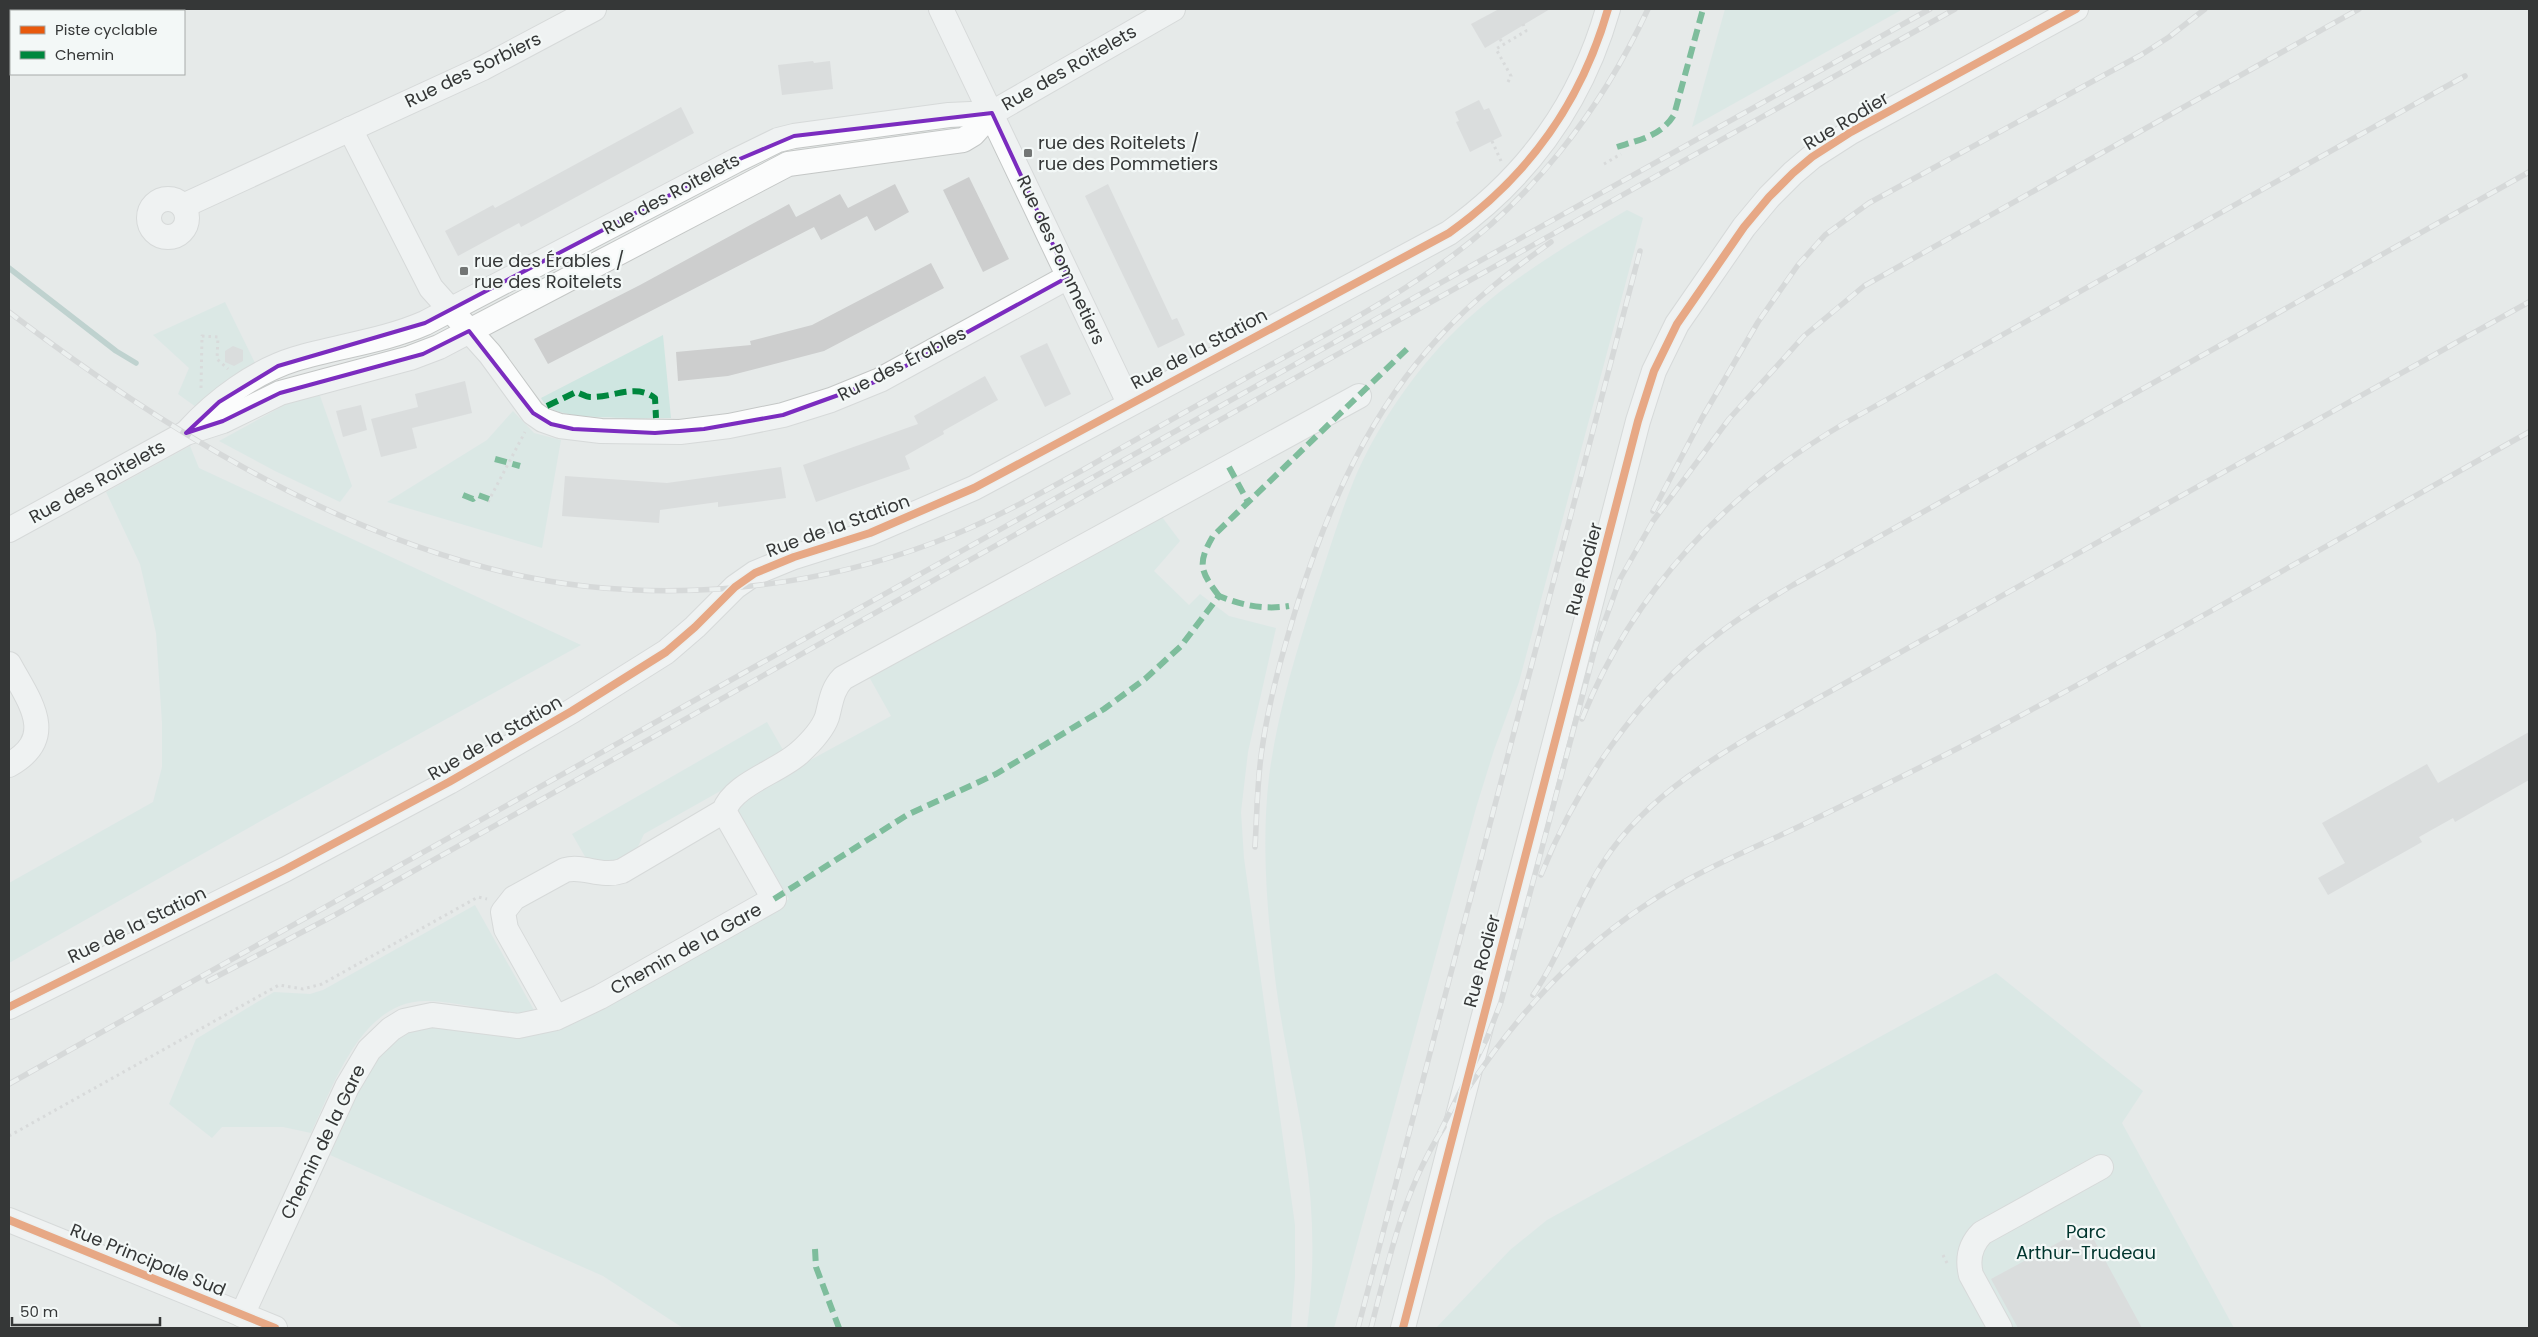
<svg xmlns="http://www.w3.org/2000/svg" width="2538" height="1337" font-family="Poppins,sans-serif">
<rect width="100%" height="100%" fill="#e6eae9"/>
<g fill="#cfe6e1">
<path d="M1725,9h178l-211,118z"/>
<path d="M1627,210l16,8 -124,464 -25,68 -18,58 -142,520h-27c8,-58 7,-118 -2,-176 -9,-64 -26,-128 -32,-193 -7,-60 -11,-123 -4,-182 8,-63 27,-124 46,-184 13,-38 24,-76 39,-113 23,-54 60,-109 103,-151 49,-48 110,-84 170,-119z"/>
<path d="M225,302l31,63 -60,42 -18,-13 11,-26 -36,-33z"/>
<path d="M663,335l8,83c-25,0 -100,2 -119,-9 -5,-2 -8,-6 -11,-11z"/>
<path d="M319,393l33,93 -12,16 -65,-31 -56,-30 73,-40z"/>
<path d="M513,411l21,22 27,7 -19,108 -155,-46 100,-62z"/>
<path d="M190,446l9,22 382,177 -315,173 -257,145v-80l144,-81 9,-35v-44l-6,-90 -16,-69 -34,-72z"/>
<path d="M1159,513l21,28 -26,30 35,34 11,-11 29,22 47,12 -28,124 -7,60 3,46 51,367v52l-4,51h-608l-80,-52 -273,-121 42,-94 22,-23 28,-12 124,6 24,-7 219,-126 -65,-110 -80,45 -9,19 -15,11 -33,-4 -15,-26 195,-112 27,47 97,-53 -23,-41z"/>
<path d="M475,905l60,107 -5,2c-34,0 -67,-12 -102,-13 -66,-2 -94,83 -117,132l-28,-6h-61l-10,11 -43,-34 27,-65 78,-47 36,2 13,-4z"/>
<path d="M1996,973l147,118 -21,32 112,205h-798l74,-78 37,-30z"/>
</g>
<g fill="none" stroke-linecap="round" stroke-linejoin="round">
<path stroke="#91b7b0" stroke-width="5.5" d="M9,268l107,83 20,12"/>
</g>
<g fill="#cdcece">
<path d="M1499,9h51l-65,39 -14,-24z"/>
<path d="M813,61l1,2 16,-2 3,28 -51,6 -4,-30z"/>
<path d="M1479,100l5,10 5,-2 13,28 -32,16 -14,-30 3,-1 -4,-9z"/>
<path d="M681,107l13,26 -173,94 -2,-4 -61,33 -13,-25 48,-26 2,3z"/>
<path d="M969,177l40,82 -26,13 -40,-82z"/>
<path d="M895,184l14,28 -34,19 -8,-15 -46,24 -7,-13 -266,137 -14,-25 106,-54 149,-81 7,13 44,-23 8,14z"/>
<path d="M1108,184l64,136 5,-2 8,17 -27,13 -73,-152z"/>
<path d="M931,263l13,25 -120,63 -96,25 -50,5 -2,-29 75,-7 -1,-4 62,-16z"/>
<path d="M1047,343l24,51 -26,13 -25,-51z"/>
<path d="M233,346l10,4v11l-9,5 -9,-4v-11z"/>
<path d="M985,376l13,24 -55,31 1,3 -39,22 5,13 -94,33 -13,-37 115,-41 -4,-8z"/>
<path d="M465,381l7,32 -60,15 5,20 -36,9 -10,-38 47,-12 -3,-13z"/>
<path d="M361,405l6,25 -24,7 -7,-26z"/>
<path d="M781,467l5,31 -68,9v-5l-58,8 -1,13 -97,-7 3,-40 102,7z"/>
<path d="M2529,732v48l-74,42 -2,-4 -34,19 3,5 -94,53 -10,-17 27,-15 -23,-40 105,-59 11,19z"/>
<path d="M2087,1227l55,101h-124l-27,-49z"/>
</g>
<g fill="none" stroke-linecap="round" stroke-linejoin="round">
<defs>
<g id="minor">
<path d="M941,9l188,394"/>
<path d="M350,129l81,159 59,66 43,59 10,7 17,6 41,5 79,1 49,-6 54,-11 48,-15 49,-20 188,-103"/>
<circle cx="168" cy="218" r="19"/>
<path d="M183,206l300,-138 111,-59"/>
<path d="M188,431c28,-31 68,-60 107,-72 43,-13 89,-18 130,-36l310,-162 43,-21 16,-4 155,-21 43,-2"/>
<path d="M9,530l177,-97 37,-12 57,-28 130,-35 29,-11 349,-183 175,-24 10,-6 19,-21 181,-104"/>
<path d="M9,664c20,37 50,73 0,101"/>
<path d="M724,811c9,-27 54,-39 75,-58 11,-10 23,-22 28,-36 4,-15 5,-28 16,-39l516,-282"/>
<path d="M9,1007l277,-138 163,-87 123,-71 94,-59 29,-25 40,-40 20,-14 39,-16 76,-24 104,-45 475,-255c80,-57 132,-130 159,-224"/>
<path d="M9,1220l266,108"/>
<path d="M242,1315l105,-228 22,-37 22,-21 13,-8 28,-6 86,11 38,-8 44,-21 174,-98 -50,-88 -102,60c-21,7 -38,-6 -57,-1l-51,28 -11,14 3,17 50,89"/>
<path d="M1403,1328l235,-907 16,-50 23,-47 67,-97 25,-30 24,-24 19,-16 39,-25 225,-123"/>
<path d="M2000,1328l-29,-53c-4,-16 -1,-30 11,-42l119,-66"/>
</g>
</defs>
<use href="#minor" stroke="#c4c7c6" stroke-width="26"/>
<g stroke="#c7c8c8" stroke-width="3" stroke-dasharray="2.5 4" stroke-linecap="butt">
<path d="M1500,39l3,5"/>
<path d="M1508,82l3,-6 -15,-27 30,-18 -3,-7"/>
<path d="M1492,141l9,20"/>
<path d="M1604,164l17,-10"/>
<path d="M201,388l1,-52 16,1 -1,22 11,10"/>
<path d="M488,502l37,-70"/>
<path d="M9,1136l270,-151 24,4 19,-5 156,-87 9,2"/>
<path d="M1943,1255l4,8"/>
</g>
<use href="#minor" stroke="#fbfcfc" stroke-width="24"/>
<defs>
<g id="rail">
<path d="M9,312c146,111 318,219 499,261 139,32 291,20 425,-30 54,-20 105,-48 155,-76 50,-29 101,-57 151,-85 67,-37 136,-72 199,-116 93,-64 163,-156 210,-257"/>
<path d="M1653,511l49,-93 56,-96 40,-57 27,-30 44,-32 272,-148 28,-18 36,-28"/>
<path d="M1582,719c51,-128 145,-227 263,-296l620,-347"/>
<path d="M1255,847c2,-32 2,-66 7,-98 7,-50 21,-98 36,-147 31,-98 72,-191 143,-267 33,-36 71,-65 110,-93"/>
<path d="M1541,875c36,-90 95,-177 172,-237 25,-20 53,-37 80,-53l736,-413"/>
<path d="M208,981l127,-66 1620,-906"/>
<path d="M1533,995c29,-42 43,-92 71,-134 49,-75 134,-117 209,-160l716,-399"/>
<path d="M9,1084l1921,-1075"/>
<path d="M1465,1093c48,-73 106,-139 179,-187 47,-32 101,-54 152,-78 75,-36 149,-72 222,-111 172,-92 341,-190 511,-285"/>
<path d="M1440,1132l47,-94 14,-36 95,-357 24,-66 33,-58 76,-102 75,-83 60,-50 495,-277"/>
<path d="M1358,1328l282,-1077"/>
<path d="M1371,1328c18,-69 33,-140 73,-201"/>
</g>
</defs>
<use href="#rail" stroke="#c4c5c5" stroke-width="5.5"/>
<use href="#rail" stroke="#f3f8f7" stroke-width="4" stroke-dasharray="11" stroke-linecap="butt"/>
<g stroke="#00873e" stroke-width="6" stroke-dasharray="12 6" stroke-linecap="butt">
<path d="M1617,147c22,-7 44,-11 57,-32l29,-106"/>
<path d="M547,406l29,-14c4,1 10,5 14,5 22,1 46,-14 65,1l1,20"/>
<path d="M495,459l25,7"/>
<path d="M1229,467l19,35"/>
<path d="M463,495l10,4 5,-4 11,4"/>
<path d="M1219,596c-19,-25 -22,-32 -6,-60l195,-188"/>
<path d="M774,899l133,-84 89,-41 108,-65 41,-30 36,-33 38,-50c22,9 45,14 70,10"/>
<path d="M815,1249l1,18 23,61"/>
</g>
<defs>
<g id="cycleway">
<path d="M9,1007l277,-138 163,-87 123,-71 94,-59 29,-25 40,-40 20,-14 39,-16 76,-24 104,-45 475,-255c80,-57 132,-130 159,-224"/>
<path d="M9,1220l266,108"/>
<path d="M1403,1328l235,-907 16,-50 23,-47 67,-97 25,-30 24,-24 19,-16 39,-25 225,-123"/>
</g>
</defs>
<use href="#cycleway" stroke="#f3f8f7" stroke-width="11"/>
<use href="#cycleway" stroke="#e8590c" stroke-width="8"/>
</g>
<path d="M0 0H2538V1337H0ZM992,113l76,164 -188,103 -97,35 -79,14 -49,4 -82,-4 -22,-5 -18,-11 -64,-82 -46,23 -143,39 -57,28 -37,12 33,-31 59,-36 147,-43 310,-162 59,-25z" fill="#e6eae9" fill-opacity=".55" fill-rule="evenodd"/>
<path fill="none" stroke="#7b2cbf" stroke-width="4" stroke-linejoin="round" d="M992,113l76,164 -188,103 -97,35 -79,14 -49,4 -82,-4 -22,-5 -18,-11 -64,-82 -46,23 -143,39 -57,28 -37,12 33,-31 59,-36 147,-43 310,-162 59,-25z"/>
<g fill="#737675" stroke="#f3f8f7" stroke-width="2">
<rect x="1023" y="148" width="10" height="10" rx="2.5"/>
<rect x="459" y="266" width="10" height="10" rx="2.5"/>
</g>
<g text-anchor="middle" stroke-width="4.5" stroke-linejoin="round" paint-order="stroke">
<g font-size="18" fill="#353737" stroke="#f3f8f7">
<text transform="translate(1069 68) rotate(-30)" y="6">Rue des Roitelets</text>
<text transform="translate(473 70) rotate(-26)" y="6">Rue des Sorbiers</text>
<text transform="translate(1846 121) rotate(-31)" y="6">Rue Rodier</text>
<text transform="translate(671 194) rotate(-28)" y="6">Rue des Roitelets</text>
<text transform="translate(1061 260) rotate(65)" y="6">Rue des Pommetiers</text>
<text transform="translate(1199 349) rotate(-28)" y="6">Rue de la Station</text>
<text transform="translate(902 364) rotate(-27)" y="6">Rue des Érables</text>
<text transform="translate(97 482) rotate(-29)" y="6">Rue des Roitelets</text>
<text transform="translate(838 526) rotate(-20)" y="6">Rue de la Station</text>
<text transform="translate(1584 569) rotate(-75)" y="6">Rue Rodier</text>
<text transform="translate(495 738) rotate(-30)" y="6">Rue de la Station</text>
<text transform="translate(137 925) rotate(-26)" y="6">Rue de la Station</text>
<text transform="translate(686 949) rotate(-29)" y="6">Chemin de la Gare</text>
<text transform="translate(1482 961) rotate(-75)" y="6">Rue Rodier</text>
<text transform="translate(323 1142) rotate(-64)" y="6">Chemin de la Gare</text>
<text transform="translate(148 1260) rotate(22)" y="6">Rue Principale Sud</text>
</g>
<g font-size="18" fill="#353737" stroke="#f3f8f7" text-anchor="start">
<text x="1038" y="149">rue des Roitelets /<tspan x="1038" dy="21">rue des Pommetiers</tspan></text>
<text x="474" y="267">rue des Érables /<tspan x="474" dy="21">rue des Roitelets</tspan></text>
</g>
<g font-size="18" fill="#00352e" stroke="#f3f8f7">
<text x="2086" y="1238">Parc<tspan x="2086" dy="21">Arthur-Trudeau</tspan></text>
</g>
</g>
<rect width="2538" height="1337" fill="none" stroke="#353737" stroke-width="20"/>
<rect x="10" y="10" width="175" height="65" fill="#f3f8f7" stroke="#a7abaa"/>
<rect x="20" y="26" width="25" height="8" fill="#e8590c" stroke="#a7abaa"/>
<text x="55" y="35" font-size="15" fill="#353737">Piste cyclable</text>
<rect x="20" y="51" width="25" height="8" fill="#00873e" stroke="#a7abaa"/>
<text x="55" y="60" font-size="15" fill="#353737">Chemin</text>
<path d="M12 1317v8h148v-8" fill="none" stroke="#353737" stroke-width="2.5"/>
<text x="20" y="1317" font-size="15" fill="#353737" stroke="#f3f8f7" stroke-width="4" paint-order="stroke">50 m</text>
</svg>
